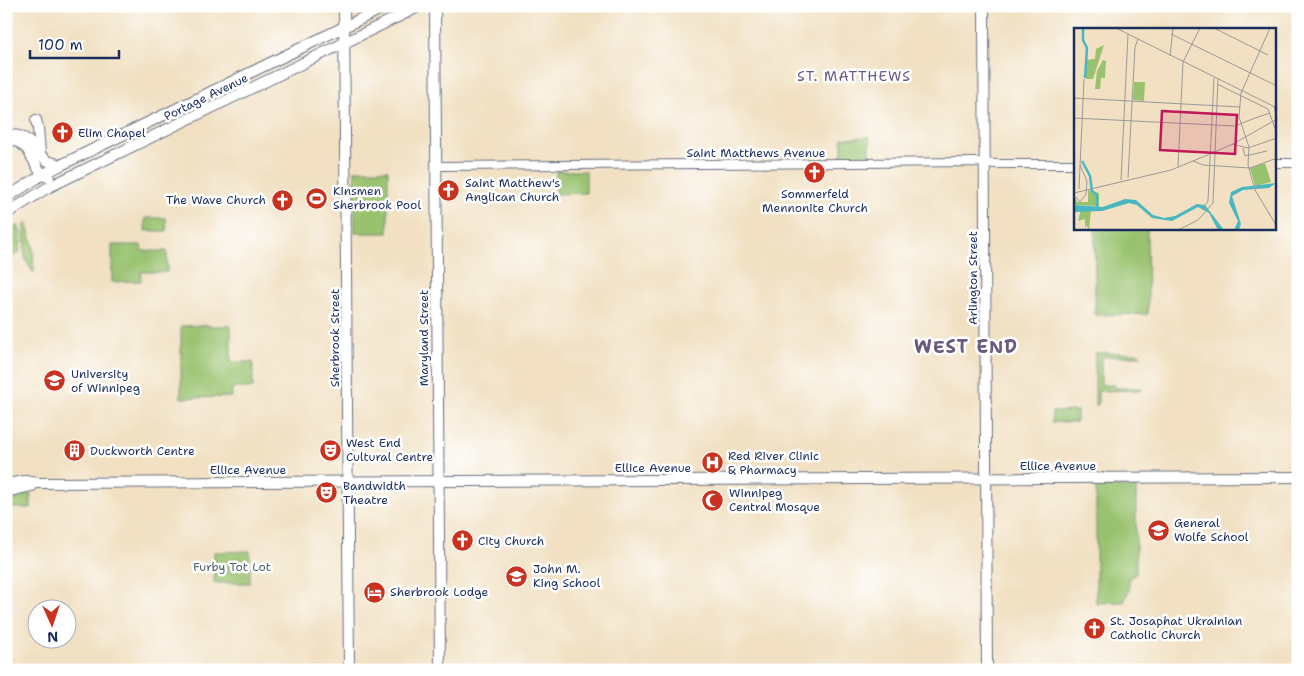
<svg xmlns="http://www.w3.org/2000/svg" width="1304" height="676" font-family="'Shantell Sans',sans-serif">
<rect width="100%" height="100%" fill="#fff"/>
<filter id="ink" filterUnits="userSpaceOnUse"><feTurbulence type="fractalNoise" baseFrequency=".02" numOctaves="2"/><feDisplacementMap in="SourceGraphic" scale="10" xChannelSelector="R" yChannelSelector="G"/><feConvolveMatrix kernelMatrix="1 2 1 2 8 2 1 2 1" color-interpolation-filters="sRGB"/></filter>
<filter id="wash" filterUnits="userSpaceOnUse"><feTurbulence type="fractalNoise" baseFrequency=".0096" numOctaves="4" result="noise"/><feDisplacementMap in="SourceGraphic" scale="20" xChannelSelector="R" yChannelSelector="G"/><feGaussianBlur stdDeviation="1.12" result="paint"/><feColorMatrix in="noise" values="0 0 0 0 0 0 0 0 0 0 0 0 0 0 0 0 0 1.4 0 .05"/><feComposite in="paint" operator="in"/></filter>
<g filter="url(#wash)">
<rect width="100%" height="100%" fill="#f1e0c1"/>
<g fill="#99c26e" stroke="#5a7866">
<path d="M870,137v20l-28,1v-20z"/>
<rect x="355" y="170" width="33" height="63"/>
<path d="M556,171h30v22l-30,1z"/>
<path d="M145,218h21l1,13h-22z"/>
<path d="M27,223l6,23 1,27c-16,-18 -6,-27 -11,-47z"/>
<path d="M18,225l4,12 -3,16 -13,7v-27z"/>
<path d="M1095,229h52l1,85 -53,1z"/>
<path d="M112,245h29l1,6h25v21h-26v9l-29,1z"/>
<path d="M208,325l1,1h22v36h22v26h-21v9l-51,1v-72z"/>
<path d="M1095,353h45l1,3 -40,1v28h14v3h27v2l-44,1v14h-3z"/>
<path d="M1077,411v11h-25v-10z"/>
<path d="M1096,487h40v87l-7,4v12l-5,12 -28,1z"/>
<path d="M26,494h5v14h-25v-9z"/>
<path d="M250,551v32h-36v-31z"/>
</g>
</g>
<g filter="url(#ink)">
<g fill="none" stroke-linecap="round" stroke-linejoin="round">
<defs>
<g id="minor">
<path d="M1275,163h23"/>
<path d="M436,166l539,-4 20,2h80"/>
</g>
<g id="major">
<path d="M344,6l5,664"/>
<path d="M435,6l5,664"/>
<path d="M984,6l3,664"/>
<path d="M36,120l2,8 2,25"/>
<path d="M13,135c19,2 19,14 32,24 4,4 11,4 16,6"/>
<path d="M6,136l14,7 7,6 15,26 7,2"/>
<path d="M6,198l36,-23 19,-10 326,-159"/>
<path d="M6,214l41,-26 373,-182"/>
<path d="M6,484l19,-3 13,2 1260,-6"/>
<path d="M6,492l26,-6"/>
</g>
</defs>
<use href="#minor" stroke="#666d81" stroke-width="10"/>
<use href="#major" stroke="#666d81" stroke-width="12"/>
<use href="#minor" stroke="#fff" stroke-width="8"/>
<use href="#major" stroke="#fff" stroke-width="10"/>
</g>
</g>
<defs>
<symbol id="church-disc" viewBox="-11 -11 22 22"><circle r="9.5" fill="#c8321e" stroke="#fff"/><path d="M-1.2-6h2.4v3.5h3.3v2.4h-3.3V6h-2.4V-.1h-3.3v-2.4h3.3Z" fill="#fff"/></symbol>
<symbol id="stadium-disc" viewBox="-11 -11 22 22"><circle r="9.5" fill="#c8321e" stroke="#fff"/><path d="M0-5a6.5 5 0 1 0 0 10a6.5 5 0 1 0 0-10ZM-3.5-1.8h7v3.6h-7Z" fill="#fff"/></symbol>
<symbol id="university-disc" viewBox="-11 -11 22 22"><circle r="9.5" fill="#c8321e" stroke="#fff"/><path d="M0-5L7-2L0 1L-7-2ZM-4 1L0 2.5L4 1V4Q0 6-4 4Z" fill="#fff"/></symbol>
<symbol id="theatre-disc" viewBox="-11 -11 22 22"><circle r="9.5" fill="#c8321e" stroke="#fff"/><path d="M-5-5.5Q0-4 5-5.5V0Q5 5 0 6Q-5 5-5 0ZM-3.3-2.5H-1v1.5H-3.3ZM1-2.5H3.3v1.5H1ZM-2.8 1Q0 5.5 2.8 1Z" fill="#fff"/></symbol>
<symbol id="building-disc" viewBox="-11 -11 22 22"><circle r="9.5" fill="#c8321e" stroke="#fff"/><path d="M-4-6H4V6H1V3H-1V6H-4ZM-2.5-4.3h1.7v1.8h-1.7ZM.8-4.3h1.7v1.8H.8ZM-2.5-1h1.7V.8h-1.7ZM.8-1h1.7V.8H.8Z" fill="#fff"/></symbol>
<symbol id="hospital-disc" viewBox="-11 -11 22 22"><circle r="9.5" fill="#c8321e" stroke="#fff"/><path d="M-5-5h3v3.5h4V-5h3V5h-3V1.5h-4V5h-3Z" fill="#fff"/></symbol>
<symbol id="mosque-disc" viewBox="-11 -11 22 22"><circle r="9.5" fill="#c8321e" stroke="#fff"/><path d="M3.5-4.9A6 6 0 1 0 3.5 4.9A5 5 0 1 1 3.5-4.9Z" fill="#fff"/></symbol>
<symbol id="school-disc" viewBox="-11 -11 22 22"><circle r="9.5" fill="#c8321e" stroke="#fff"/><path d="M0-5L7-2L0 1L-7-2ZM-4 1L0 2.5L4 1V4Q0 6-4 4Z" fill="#fff"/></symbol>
<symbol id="hotel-disc" viewBox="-11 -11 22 22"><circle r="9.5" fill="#c8321e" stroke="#fff"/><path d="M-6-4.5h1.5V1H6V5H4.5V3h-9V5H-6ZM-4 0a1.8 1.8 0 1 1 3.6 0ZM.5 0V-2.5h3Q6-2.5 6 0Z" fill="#fff"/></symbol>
</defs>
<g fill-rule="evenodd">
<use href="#church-disc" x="50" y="120" width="25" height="25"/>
<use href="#church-disc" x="802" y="160" width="25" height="25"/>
<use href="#church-disc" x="436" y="178" width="25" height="25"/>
<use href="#stadium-disc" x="304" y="186" width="25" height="25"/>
<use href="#church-disc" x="270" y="188" width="25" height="25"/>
<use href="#university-disc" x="42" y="368" width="25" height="25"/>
<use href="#theatre-disc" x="318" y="438" width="25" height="25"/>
<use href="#building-disc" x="62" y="438" width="25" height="25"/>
<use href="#hospital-disc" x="700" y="450" width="25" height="25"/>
<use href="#theatre-disc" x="314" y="480" width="25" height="25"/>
<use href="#mosque-disc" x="700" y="488" width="25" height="25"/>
<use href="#school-disc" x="1146" y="518" width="25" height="25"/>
<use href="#church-disc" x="450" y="528" width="25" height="25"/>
<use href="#school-disc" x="504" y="564" width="25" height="25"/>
<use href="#hotel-disc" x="362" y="580" width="25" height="25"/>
<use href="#church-disc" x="1082" y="616" width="25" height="25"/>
</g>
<g text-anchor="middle" stroke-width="5" stroke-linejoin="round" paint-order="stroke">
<g font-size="12" fill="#1b2f5e" stroke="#fff">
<text transform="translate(206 97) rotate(-26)" y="4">Portage Avenue</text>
<text x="756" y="157">Saint Matthews Avenue</text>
<text transform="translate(973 278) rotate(-90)" y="4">Arlington Street</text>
<text transform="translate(335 338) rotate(-90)" y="4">Sherbrook Street</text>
<text transform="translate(424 338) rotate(-90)" y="4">Maryland Street</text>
<text x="1058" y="470">Ellice Avenue</text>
<text x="653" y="472">Ellice Avenue</text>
<text x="248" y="474">Ellice Avenue</text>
</g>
<g font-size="12" fill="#1b2f5e" stroke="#fff" text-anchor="start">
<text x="78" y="137">Elim Chapel</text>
<text x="465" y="187">Saint Matthew's<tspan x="465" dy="14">Anglican Church</tspan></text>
<text x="333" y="195">Kinsmen<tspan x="333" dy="14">Sherbrook Pool</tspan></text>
<text x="815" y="198" text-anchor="middle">Sommerfeld<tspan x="815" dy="14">Mennonite Church</tspan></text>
<text x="266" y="204" text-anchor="end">The Wave Church</text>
<text x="71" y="378">University<tspan x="71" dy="14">of Winnipeg</tspan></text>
<text x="346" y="447">West End<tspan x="346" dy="14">Cultural Centre</tspan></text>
<text x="90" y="455">Duckworth Centre</text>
<text x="728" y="460">Red River Clinic<tspan x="728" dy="14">&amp; Pharmacy</tspan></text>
<text x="343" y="490">Bandwidth<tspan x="343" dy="14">Theatre</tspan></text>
<text x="729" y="497">Winnipeg<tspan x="729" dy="14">Central Mosque</tspan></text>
<text x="1174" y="527">General<tspan x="1174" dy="14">Wolfe School</tspan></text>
<text x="478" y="545">City Church</text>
<text x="533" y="573">John M.<tspan x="533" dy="14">King School</tspan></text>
<text x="390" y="596">Sherbrook Lodge</text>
<text x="1110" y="625">St. Josaphat Ukrainian<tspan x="1110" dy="14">Catholic Church</tspan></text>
</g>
<g font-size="12" fill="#476264" stroke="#fff">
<text x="232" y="571">Furby Tot Lot</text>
</g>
<g font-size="14" letter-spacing="1" fill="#685a81" stroke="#fff">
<text x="854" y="81">ST. MATTHEWS</text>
</g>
<g font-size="18" font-weight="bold" letter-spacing="1" fill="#685a81" stroke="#fff">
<text x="966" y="353">WEST END</text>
</g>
</g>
<g transform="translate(1074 28)">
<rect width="202" height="202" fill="#f1e0c1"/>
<path d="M30,17l-11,34h-7l1,-19 8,-1 1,-10zM29,32l3,1 -1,17h-4l-1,11h-5l2,-18zM60,54h11l-1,19 -11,-1zM191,135l6,19 -16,4 -5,-18zM14,162l11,3v13l-25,-1v-11l3,8h11zM7,181l10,1 -2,20 -3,-5 -1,5v-11l-7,2z" fill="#99c26e"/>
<path d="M202,155l-7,5 -26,2 -11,6 9,28 -2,6h-5l4,-9 -9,-18 2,-11 11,-5zM51,171l11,1 17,15 11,3 11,-2 22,-12 8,1 19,25h-6l-9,-17 -11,-6 -26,14 -20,-3 -15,-13 -8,-2 -27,8 -28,1v-7l29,2z" fill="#48b7c1"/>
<path fill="none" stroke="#48b7c1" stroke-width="2.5" d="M9,0v12l4,8 -2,30M8,133l8,15 2,15 5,4v13"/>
<path fill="none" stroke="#9b9999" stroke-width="1" d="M42,0l161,80M140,0l54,27M196,0l-29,65 -2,24 10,30 -1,18 7,25 15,25M97,6l106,52M96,28l3,-28M143,56l51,25 9,25M0,70l166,9M0,90l161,8 20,-8M181,90l15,-5M158,116l16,4 29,-10M169,120l2,8 22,-5M119,133l40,-17 44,-25 -3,-13M104,139l5,-105 17,-34M54,150l7,-131 3,-8M47,152l7,-146M5,161l5,-110M0,165l97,-23 22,-9 10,4 47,3 27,-10M2,169l4,5 6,-8 1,-13 -7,-16M128,181l6,-8 6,-123M195,185l8,14M104,202l20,-10 15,-17 5,-124"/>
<path fill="#c2185b" fill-opacity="0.15" stroke="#c2185b" stroke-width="2.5" d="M88,83l75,4 -2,39 -75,-4z"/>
<rect width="202" height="202" fill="none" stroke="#1b2f5e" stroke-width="2.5"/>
</g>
<rect width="1304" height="676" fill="none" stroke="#fff" stroke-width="25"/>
<g transform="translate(52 624) rotate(177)"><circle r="24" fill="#ffffff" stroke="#a4acbf"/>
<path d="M0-4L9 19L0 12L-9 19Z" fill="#c8321e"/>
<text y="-8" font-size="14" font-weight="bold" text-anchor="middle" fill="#1b2f5e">N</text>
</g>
<path d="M30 50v8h89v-8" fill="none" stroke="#1b2f5e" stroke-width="2.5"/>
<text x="38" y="50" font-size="15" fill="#1b2f5e" stroke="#ffffff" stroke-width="4" paint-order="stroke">100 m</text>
</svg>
